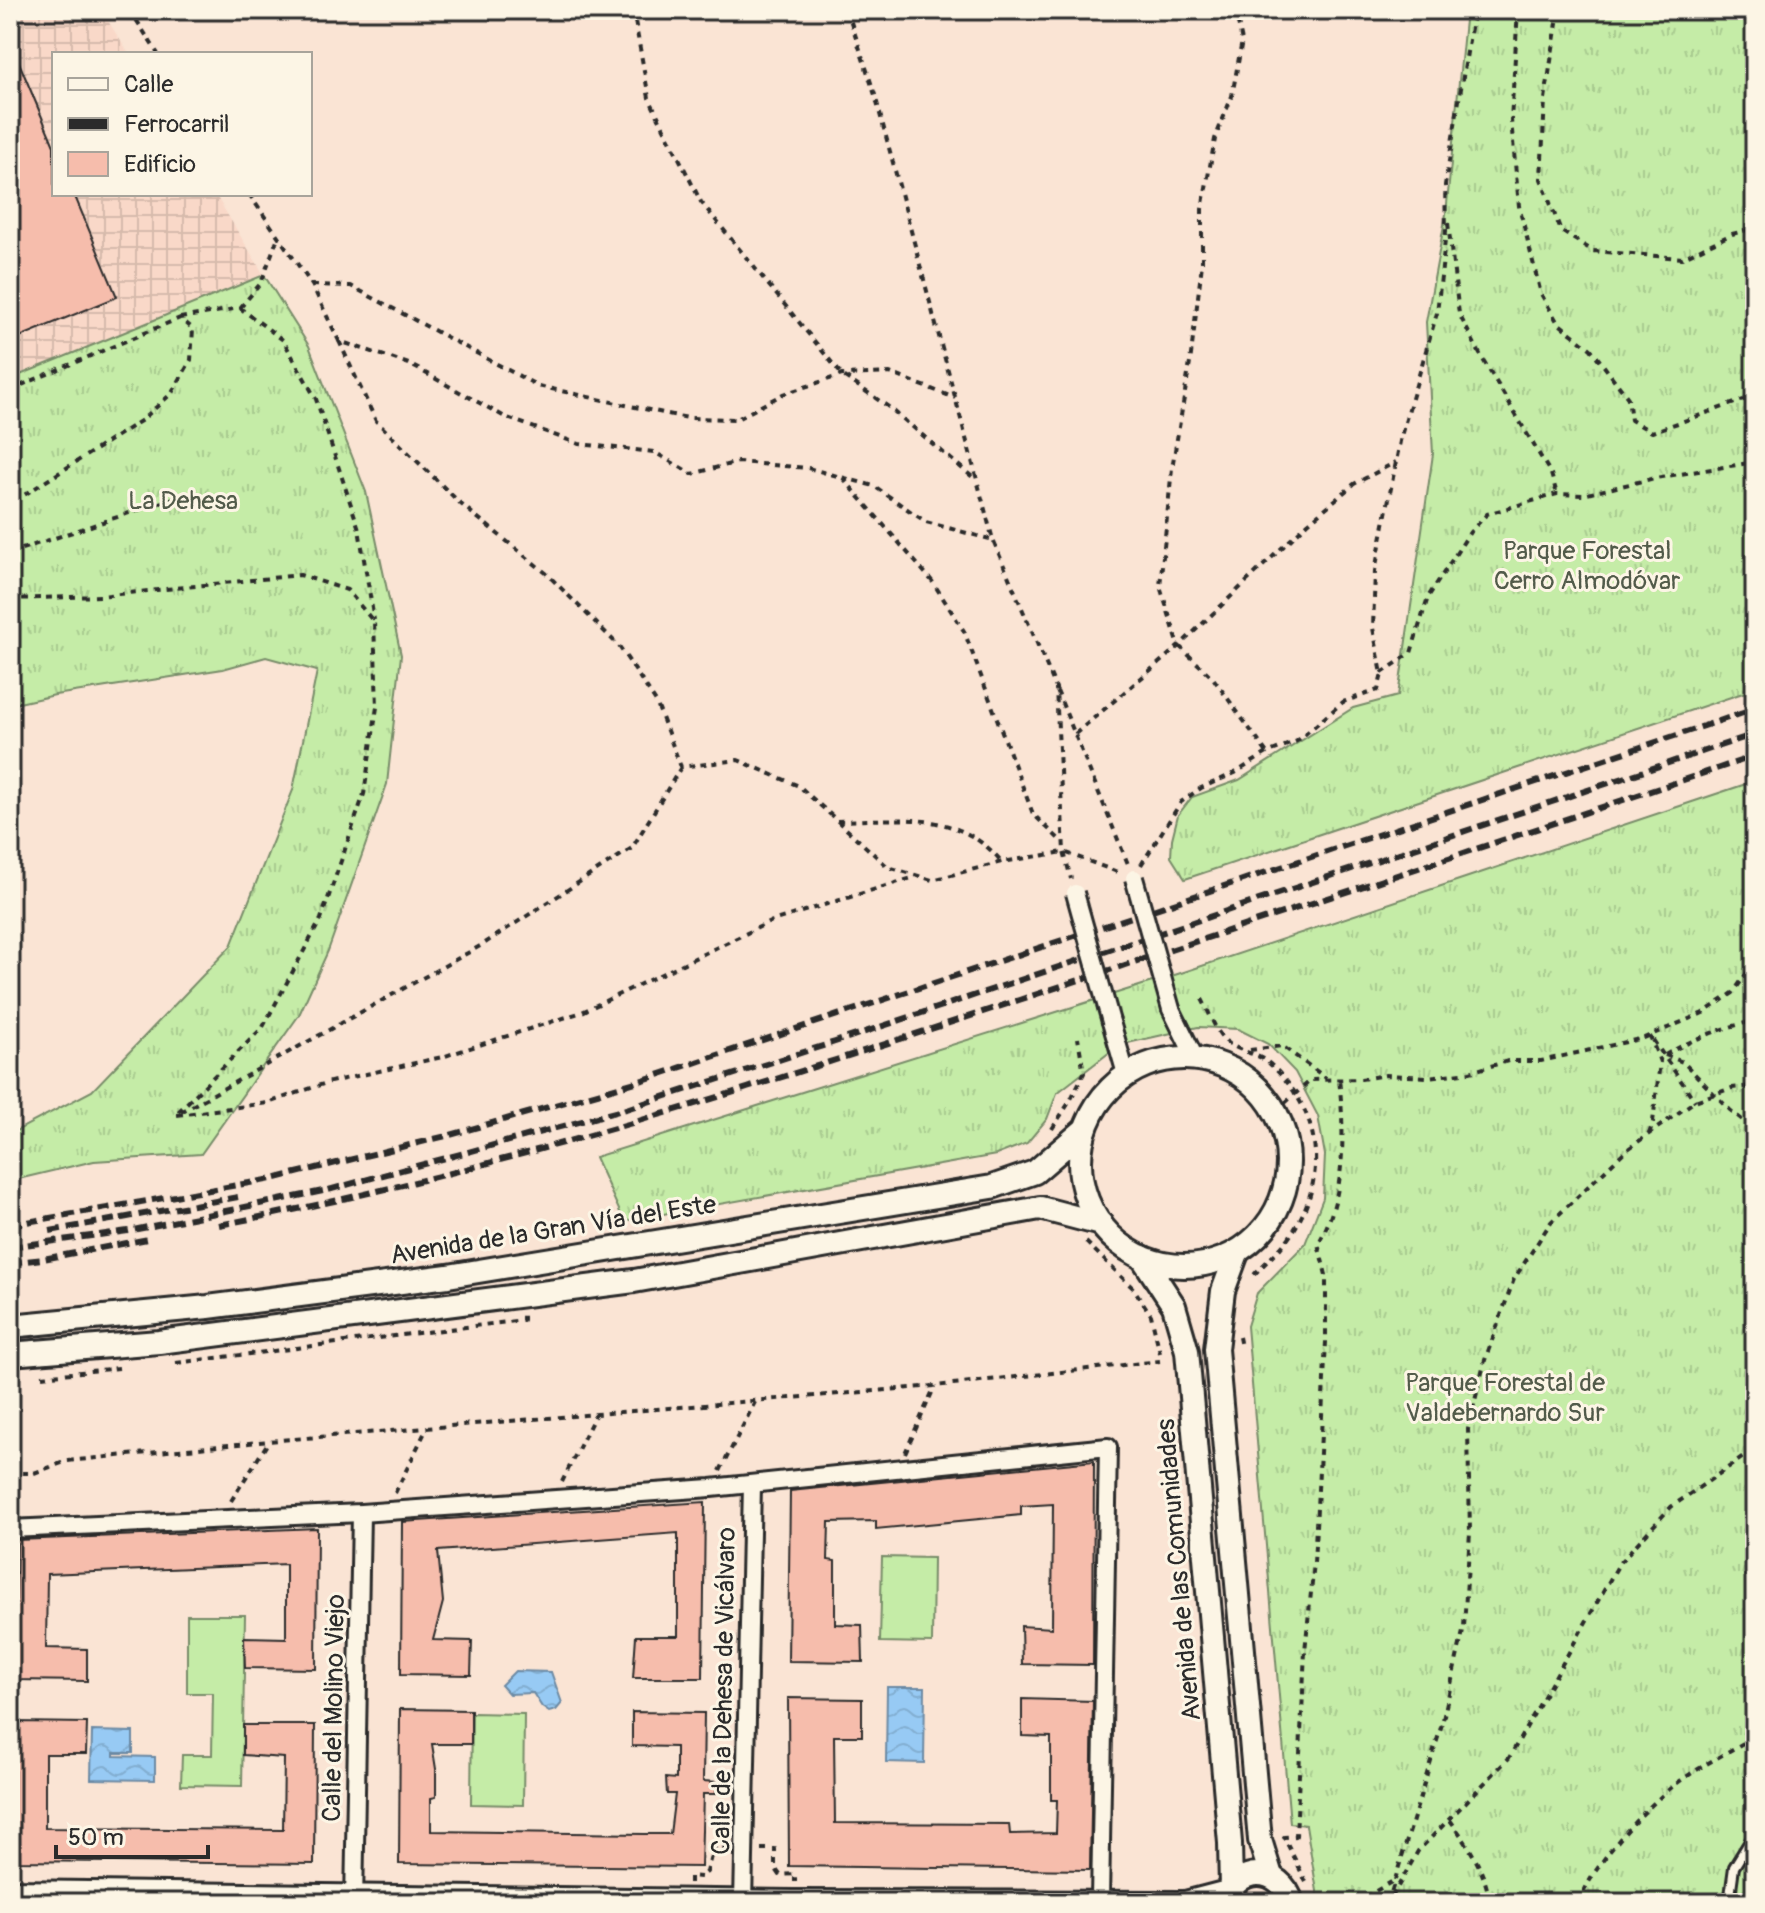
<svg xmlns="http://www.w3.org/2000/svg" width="1765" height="1913" font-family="Pangolin,sans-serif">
<defs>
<pattern id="industrial-grid" width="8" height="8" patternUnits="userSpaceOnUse" patternTransform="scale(2)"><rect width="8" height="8" fill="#f9d8c8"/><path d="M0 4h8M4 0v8" fill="none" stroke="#d6baac"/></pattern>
<pattern id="grass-tufts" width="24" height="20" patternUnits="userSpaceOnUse" patternTransform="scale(2)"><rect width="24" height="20" fill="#c5eca7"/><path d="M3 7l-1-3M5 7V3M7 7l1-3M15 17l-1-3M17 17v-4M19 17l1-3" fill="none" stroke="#a9cb90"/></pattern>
<pattern id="water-waves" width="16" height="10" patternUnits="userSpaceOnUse" patternTransform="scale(2)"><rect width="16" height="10" fill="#97caf4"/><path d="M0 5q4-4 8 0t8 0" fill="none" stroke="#82aed1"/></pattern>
</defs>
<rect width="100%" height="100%" fill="#fae4d4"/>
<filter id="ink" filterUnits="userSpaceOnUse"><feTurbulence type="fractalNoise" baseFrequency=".0125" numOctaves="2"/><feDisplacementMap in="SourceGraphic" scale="16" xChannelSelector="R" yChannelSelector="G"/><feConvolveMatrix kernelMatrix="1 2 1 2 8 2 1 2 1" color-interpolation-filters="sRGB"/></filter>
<g filter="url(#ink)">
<path fill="url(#industrial-grid)" d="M10,10h91l28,44h-75v140h161l49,81 -254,104z"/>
<g fill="url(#grass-tufts)" stroke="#788c69" stroke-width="2">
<path d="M1466,10h289v679l-570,190 -14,-22 1,-18 6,-24 14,-18 47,-17 114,-72 45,-12 35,-242 -7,-132 20,-108z"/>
<path d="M264,275l45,71 57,146 35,163 -14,129 -59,167 -29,64 -98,139 -107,7 -84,20v-47l82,-43 139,-145 62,-156 24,-119 -51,-14 -43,12 -168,26 -45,10v-326z"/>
<path d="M1755,781v1122h-436l-13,-78 -16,-2 -43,-497 10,-33 48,-49 18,-46 2,-43 -7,-39 -23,-44 -27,-28 -30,-15 -40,-2 -79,18 -62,48 -10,26 -20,24 -31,12 -372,66 -29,-64 589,-185z"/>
</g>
<g fill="#c5eca7" stroke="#788c69" stroke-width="2">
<path d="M882,1557l51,1 -1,85 -52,-1z"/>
<path d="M187,1615h58l-3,171 -61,-1 1,-30h30l1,-62h-26z"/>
<path d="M472,1713l52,1 -1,91 -52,-1z"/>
</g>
<g fill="url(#water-waves)" stroke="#6c8aa4" stroke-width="2">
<path d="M515,1671l36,1 11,31 -6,7 -7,2 -7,-5 -9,-14 -24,1 -8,-9z"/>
<path d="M887,1687h38l-1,76 -38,-1z"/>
<path d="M92,1731l41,1v21h-19v3l41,1v23l-64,-1z"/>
</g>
<g fill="#f6bdac" stroke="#2b2b2b" stroke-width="2">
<path d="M10,41l44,105v48h20l43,103 -107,44z"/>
<path d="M1094,1461l-1,204 -71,-1 -1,-38 31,2 1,-124 -32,2v9l-145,14v-8l-47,1 -1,38 7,1v63l27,1 1,37 -75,-1 2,-170z"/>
<path d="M705,1502l-2,176h-70l3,-42h42v-103l-240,18 5,51 -10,38 39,1 -1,34 -70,-1 1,-152z"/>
<path d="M317,1528l-1,141 -71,-1 -1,-31 42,1v-74l-239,10 -1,74 41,1v32l-72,-1 2,-140z"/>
<path d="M788,1698l74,1v37h-28l1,87 174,1 1,10 46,-1 1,-33h-6v-63l-29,-1v-37l71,2 -3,169 -301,-4z"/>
<path d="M400,1709l71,1v34h-39l4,25v28l-5,1v33l213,3h26l5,-40h-8l-1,-16 10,1v-32l-44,-1v-34l72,1 -1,68 14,1 -1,12h-13l-2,73 -302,-3z"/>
<path d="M15,1722l72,1 -1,31h-41v74l238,2 1,-72 -41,-3v-30h72l-1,139 -300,-3z"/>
</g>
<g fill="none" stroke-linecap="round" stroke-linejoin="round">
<defs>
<path id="lane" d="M1729,1903l5,-36 21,-34"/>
<g id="street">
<path d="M1171,1009l24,49"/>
<path d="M1111,1022l15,52"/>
<path d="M10,1529l351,-16 350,-25 397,-41 -8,453"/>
<path d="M10,1889l784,10 391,1 46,-12"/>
<path d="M354,1903l7,-390"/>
<path d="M743,1903l9,-418"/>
</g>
<g id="secondary">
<circle cx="1184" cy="1162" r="104"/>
<path d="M1237,1253l-14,38 -7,58 44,491 11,36"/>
<path d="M1142,1257l32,49 13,45 43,492 1,45"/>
<path d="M10,1326l198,-19 240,-31 544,-89 43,-15 50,-43"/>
<path d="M10,1354l149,-12 475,-61 406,-73 61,16"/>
<path d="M1225,1903c10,-39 56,-38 67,0"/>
</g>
</defs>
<use href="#lane" stroke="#2b2b2b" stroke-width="14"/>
<use href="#street" stroke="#2b2b2b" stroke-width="22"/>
<use href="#secondary" stroke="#2b2b2b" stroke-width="28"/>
<g stroke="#2b2b2b" stroke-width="4" stroke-dasharray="6 6" stroke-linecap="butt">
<path d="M130,10l28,44"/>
<path d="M633,10l16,88 52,104 141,173 48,33 86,72"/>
<path d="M847,10l28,85 118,445 63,148 8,164 7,27"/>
<path d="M1235,10l7,31 -10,55 -17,43 -13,70v55l-12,99 -18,105 -12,118 19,60 34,32 54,75"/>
<path d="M1518,10l-7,110 8,86 22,88 17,29 33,26 37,49 3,22 21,12 103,-36"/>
<path d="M1559,10l-14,89 -4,80 20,52 32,20 89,7 50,-24 23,-6"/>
<path d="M249,194l63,91 27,56 70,23 96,53 74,27 75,8 38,22 46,-12 70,6 66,18 52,36 67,18"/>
<path d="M1448,223l11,91 23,44 69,116 6,20"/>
<path d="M312,285l39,1 187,100 125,27 25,5 49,1 46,-25 59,-19 48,-2 65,25"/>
<path d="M240,308l21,-25 17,-46"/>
<path d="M180,318l60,-10 43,32 33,59 43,130 15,91"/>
<path d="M339,341l37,80 86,84 84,68 73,73 37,56 25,65 57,-7 61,26 89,81 44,13 70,-18 62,-10 56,21"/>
<path d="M10,390l170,-72 13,11 -2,31 -19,33 -30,27 -132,84"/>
<path d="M843,478l89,103 32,50 69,183 29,28"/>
<path d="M10,553l185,-62"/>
<path d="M10,599l90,-3 200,-21 47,15 27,32 3,85 -13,87 -43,125 -58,108 -88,88"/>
<path d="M1382,673l29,-20 17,-56 42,-65 17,-18 70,-20 26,1 72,-17 100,-16"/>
<path d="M1057,691l71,173"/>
<path d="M1075,734l104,-88 129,-123 46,-39 42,-22"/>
<path d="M837,821c63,-1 120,-12 165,41"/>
<path d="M1141,865l40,-63 20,-14 34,-15 32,-20 30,-12 46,-39 35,-12 4,-16 -9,-46 2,-57 26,-135 36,-123 9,-82 -1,-46 29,-175"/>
<path d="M1202,999c7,12 14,35 25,43 12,10 31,11 43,22 53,48 59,115 20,172 -11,16 -26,27 -38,41"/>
<path d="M1653,1040l42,61"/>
<path d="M1250,1050l32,-4 44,32"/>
<path d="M1665,1055l18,7 47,48 25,20"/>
<path d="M1665,1055c28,-16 58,-28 90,-34"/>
<path d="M1276,1111l35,-31 50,-1 25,-4 42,2 42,-5 38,-11h33l103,-23 59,-25 30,-20 22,-32"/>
<path d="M181,1112l301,-167 150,-97 49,-81"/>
<path d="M177,1115l91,-12 58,-20 116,-26 140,-45 190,-91 143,-44"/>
<path d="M1052,1129l18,-28 14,-28 -6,-35"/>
<path d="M1649,1134l4,-12 7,-60 -10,-26"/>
<path d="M1086,1242l48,47 17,26 9,38"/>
<path d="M1239,1337l2,10"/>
<path d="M176,1363l347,-43v-5"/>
<path d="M42,1376l77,-8"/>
<path d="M905,1453l30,-67"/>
<path d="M720,1471l35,-69"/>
<path d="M10,1473h24l33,-12 202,-20 666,-55 225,-25"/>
<path d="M562,1482l33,-67"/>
<path d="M395,1493l31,-63"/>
<path d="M231,1501l38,-60"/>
<path d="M1450,1820c19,26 35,50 40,83"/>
<path d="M761,1849h14v19l5,7 15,-1v8"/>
<path d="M1306,1882l-22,-45 12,-1 9,-185 9,-88 12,-221v-67l-8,-31c28,-48 27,-111 21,-165"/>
<path d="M690,1883v-7l11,1 6,-5 6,-24h14"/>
<path d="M1392,1897l26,-46 91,-93 111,-196 51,-55 84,-58"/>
<path d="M1355,1903l40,-23"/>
<path d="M1388,1903l54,-179 22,-97 6,-95 -2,-103 17,-69 29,-81 37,-57 73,-70 71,-51 37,-13 23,-2"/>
<path d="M1579,1903c14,-39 64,-94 97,-119 24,-18 53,-32 79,-48"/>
</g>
<use href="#lane" stroke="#fcf5e5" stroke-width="8"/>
<use href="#street" stroke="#fcf5e5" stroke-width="16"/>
<use href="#secondary" stroke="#fcf5e5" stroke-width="22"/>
<g stroke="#2b2b2b" stroke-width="6" stroke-dasharray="12 6" stroke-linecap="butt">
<path d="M10,1225l262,-46 178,-44 193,-55 1112,-371"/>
<path d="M219,1225c273,-52 537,-138 800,-225 245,-81 491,-162 736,-244"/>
<path d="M50,1231l188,-34"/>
<path d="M10,1247l118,-16 200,-41 298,-81 209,-67 920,-308"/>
<path d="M10,1263l33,-4 105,-20"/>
</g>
<defs>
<g id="street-bridge">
<path d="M1134,878l37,131"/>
<path d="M1075,893l36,129"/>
</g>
</defs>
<use href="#street-bridge" stroke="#2b2b2b" stroke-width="22" stroke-linecap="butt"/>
<use href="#street-bridge" stroke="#fcf5e5" stroke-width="16"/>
</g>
</g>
<g text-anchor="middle" stroke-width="6" stroke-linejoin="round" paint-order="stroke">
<g font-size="26" fill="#525b4a" stroke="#fcf5e5">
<text x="183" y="509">La Dehesa</text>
<text x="1587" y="559">Parque Forestal<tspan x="1587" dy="30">Cerro Almodóvar</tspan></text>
<text x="1505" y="1391">Parque Forestal de<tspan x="1505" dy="30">Valdebernardo Sur</tspan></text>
</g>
<g font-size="26" fill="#2b2b2b" stroke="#fcf5e5">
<text transform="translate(553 1229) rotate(-9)" y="9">Avenida de la Gran Vía del Este</text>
<text transform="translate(1178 1570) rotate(-95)" y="9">Avenida de las Comunidades</text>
<text transform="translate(723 1691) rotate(-89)" y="9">Calle de la Dehesa de Vicálvaro</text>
<text transform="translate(333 1708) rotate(-89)" y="9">Calle del Molino Viejo</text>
</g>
</g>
<rect width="1765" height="1913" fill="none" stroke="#fcf5e5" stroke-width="40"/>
<rect x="20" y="20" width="1725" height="1873" fill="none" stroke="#2b2b2b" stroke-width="3" filter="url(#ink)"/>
<rect x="52" y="52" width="260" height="144" fill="#fcf5e5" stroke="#a8a49b" stroke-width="2"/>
<rect x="68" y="78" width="40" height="12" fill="#fcf5e5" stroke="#a8a49b" stroke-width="2"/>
<text x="124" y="92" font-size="24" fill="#2b2b2b">Calle</text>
<rect x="68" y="118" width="40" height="12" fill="#2b2b2b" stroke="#a8a49b" stroke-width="2"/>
<text x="124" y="132" font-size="24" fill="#2b2b2b">Ferrocarril</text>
<rect x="68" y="152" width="40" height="24" fill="#f6bdac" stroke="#a8a49b" stroke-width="2"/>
<text x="124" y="172" font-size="24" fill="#2b2b2b">Edificio</text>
<path d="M56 1845v12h152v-12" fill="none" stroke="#2b2b2b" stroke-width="4"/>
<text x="68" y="1845" font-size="24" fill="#2b2b2b" stroke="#fcf5e5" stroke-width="6" paint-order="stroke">50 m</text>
</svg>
